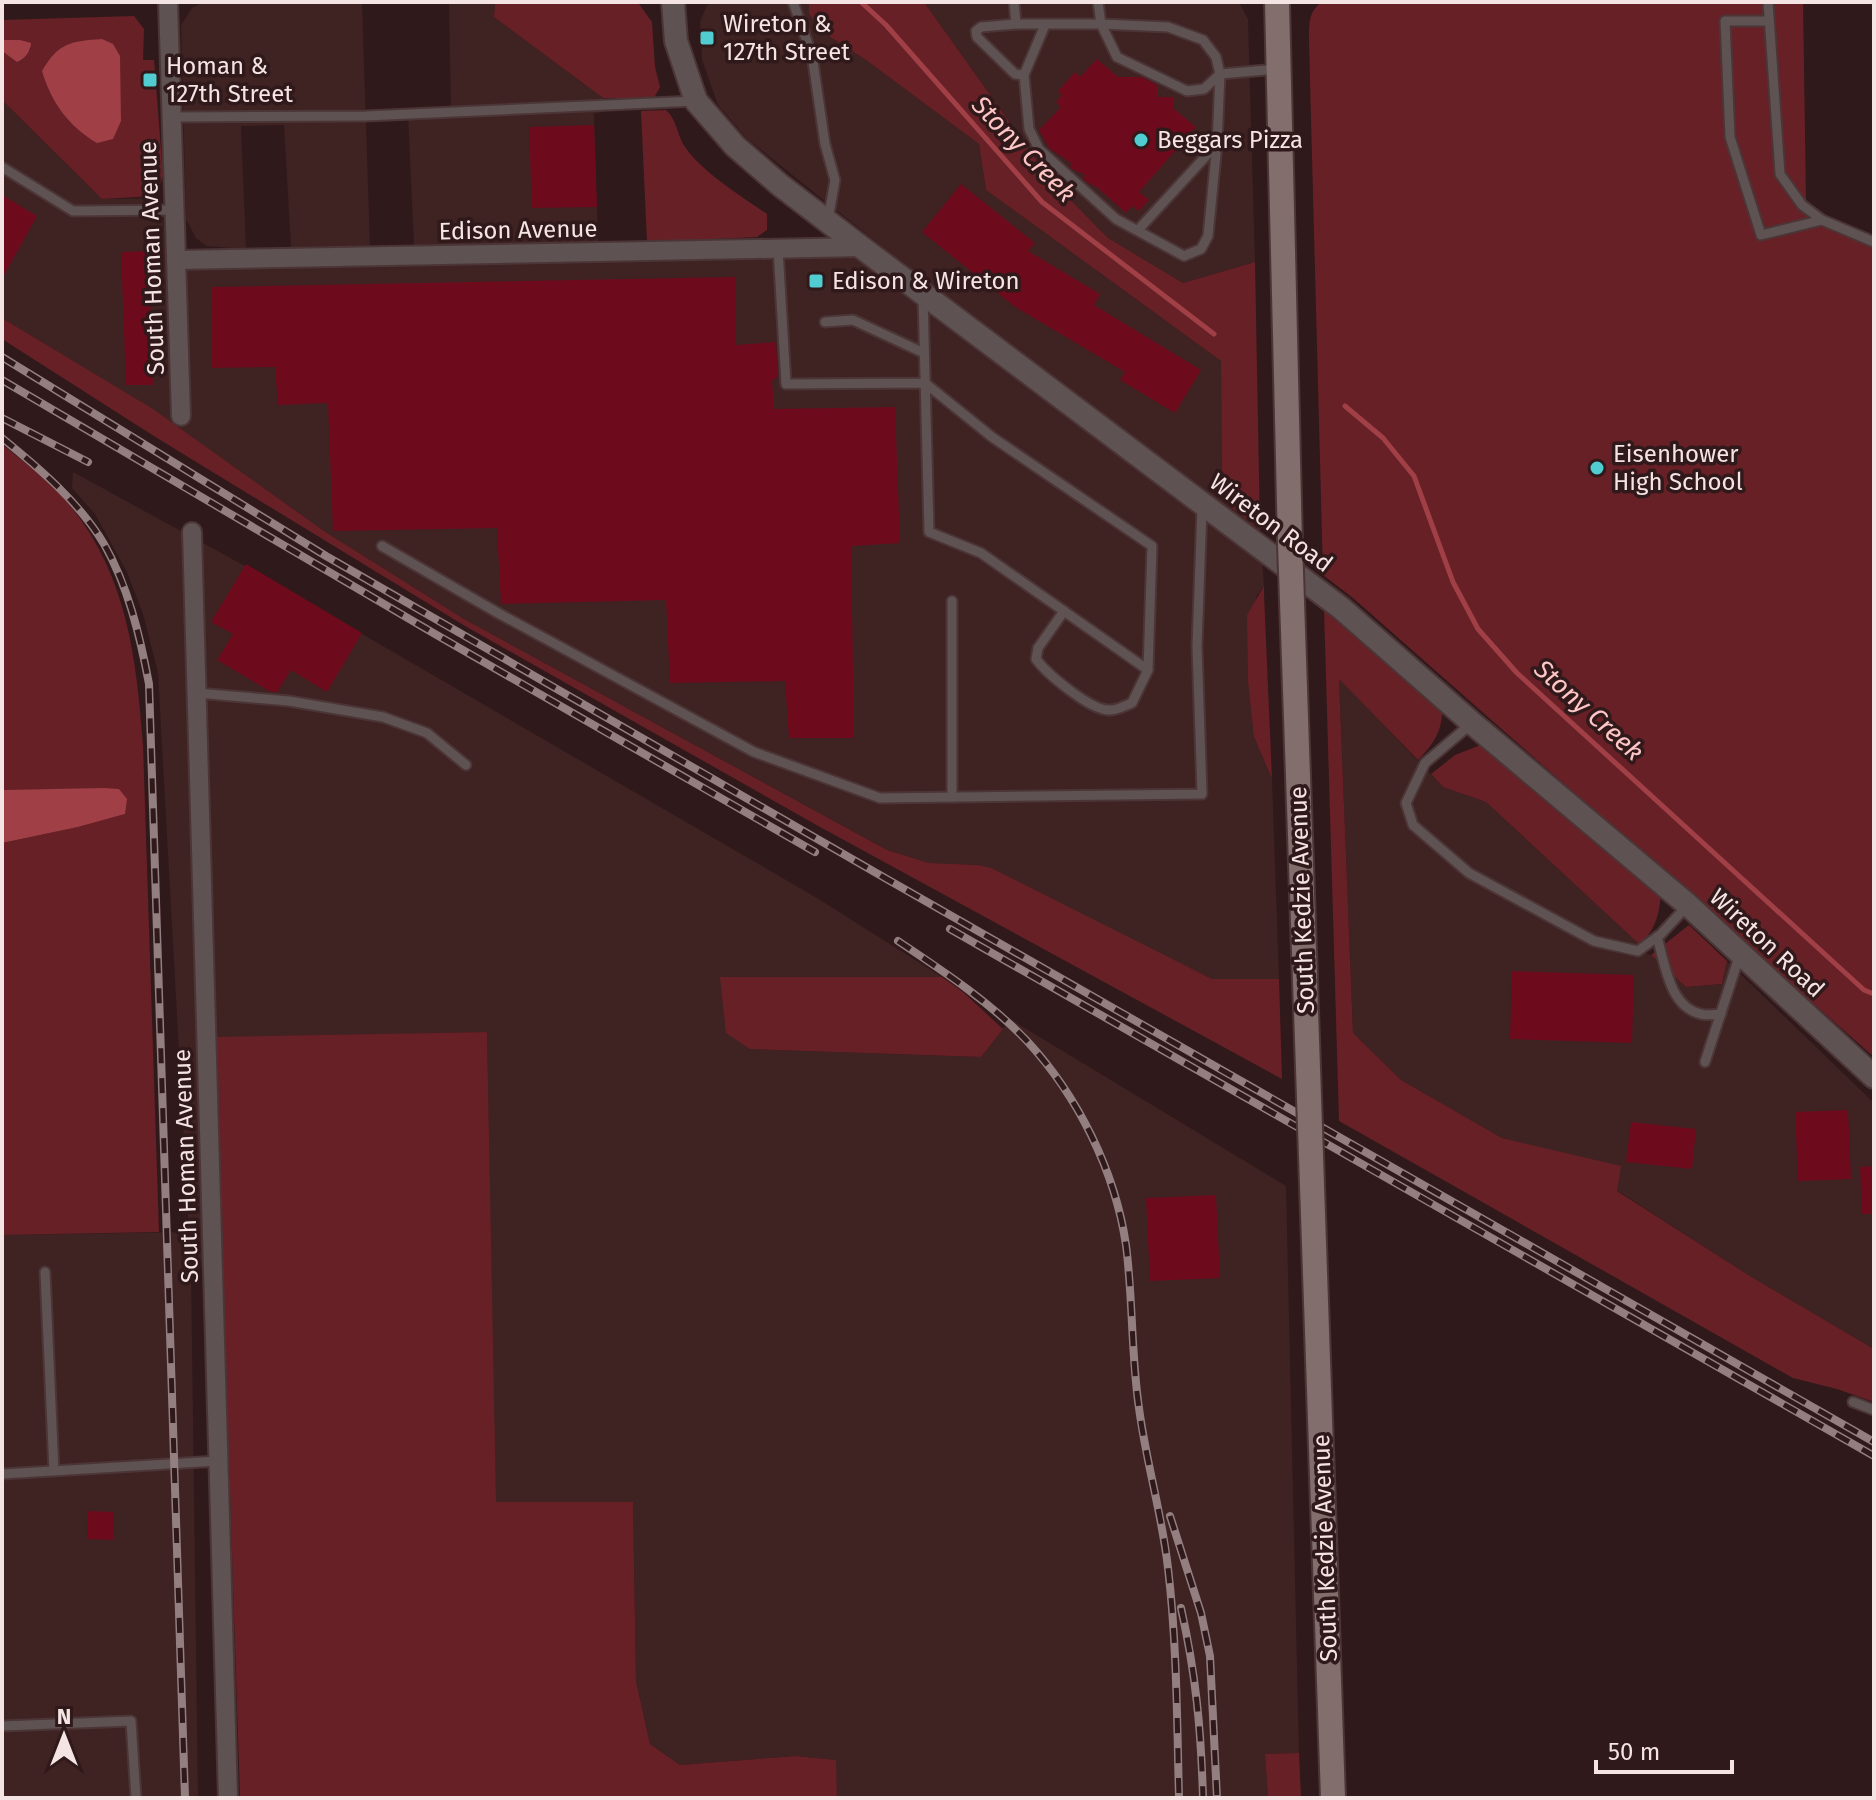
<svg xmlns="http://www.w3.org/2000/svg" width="1876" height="1800" font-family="'Fira Sans',sans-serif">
<rect width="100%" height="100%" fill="#30191a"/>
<g fill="#3f2222">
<path d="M274,2h88l8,244 -79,1 -7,-122 -43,1 5,123 -40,-3 -10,-8 -10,-19 -5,-194 11,-17 8,-4z"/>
<path d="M449,2h46l-1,15 109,81v14l-9,2 4,128 -184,4 -6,-132 43,-2z"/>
<path d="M714,2h95v12l12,17 45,29 113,84 7,46 235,171 1,138 38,31 4,56 -8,11 -2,140 18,42 7,200h-67l-234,-114 -49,-2 -42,-13 -423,-231 -140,-88 -172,-122 -150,-91v-218l100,99 59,-1 6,72 662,-14 67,2 -150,-120 -28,-33 -16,-45 -2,-38 7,-17z"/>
<path d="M924,2h315l9,17 7,243 -72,21 -75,-45 -58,-59z"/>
<path d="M73,472l172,94 572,332 125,79h-221l29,72 231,8 29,-38 276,167 13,567 -34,1 3,44h-431l-2,-38 -40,-4 -115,9 -30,-21 -14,-63 -3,-179h-138l-8,-470 -272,6 8,229h-32l7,531h-196v-563l187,-3 -31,-559 -15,-59 -16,-42 -32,-58 -23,-26z"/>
<path d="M1339,678l104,109 43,15 153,142 -1,7 13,4 35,32 36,-3 5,-23 147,142v246l-124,-73 -191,-123 -57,-15 -101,-58 -48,-47z"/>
</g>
<g fill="#672026">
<path d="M495,2l144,2 13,18 3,45 5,20 -6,11h-51l-109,-81z"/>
<path d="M809,2h115l126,177 58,59 75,45 72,-21 5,268 -38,-30 -1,-139 -235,-171 -7,-46 -113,-84 -45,-29 -12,-17z"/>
<path d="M1322,2h481l3,199c11,33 38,34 68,33v823l-521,-459 -30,-23 -14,-533c0,-16 -1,-31 13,-40z"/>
<path d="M134,16l10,13 -1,31h11l9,116 -8,20 -53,3 -100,-99v-49l16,11 4,-2 9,-12 -29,-7v-21z"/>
<path d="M666,110c10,9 11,22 17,34 17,27 58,52 84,70v16l-10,7 -110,5 -6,-131z"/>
<path d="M2,318l151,91 171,122 140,88 423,231 42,13 49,2 13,3 221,111h67l3,100 -462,-252 -355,-201 -308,-188 -155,-99z"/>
<path d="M2,444c20,17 44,33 61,53 63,72 73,156 80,248l16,487 -157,3v-392l76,-16 47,-13 -6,-25 -117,1z"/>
<path d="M1264,586v8l8,185 -18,-42 -6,-56 -1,-66z"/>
<path d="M1324,609l118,93c2,25 -6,40 -24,58l-79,-81 14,354 48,47 101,58 119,28 -4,25 133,85 124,73v53l-37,-13 -44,-11 -454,-257z"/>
<path d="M1483,744l178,147c-1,21 -5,40 -22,53l-153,-142 -43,-15 -12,-13 24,-19z"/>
<path d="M1689,925l38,36 -5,23 -36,3 -35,-32z"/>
<path d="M720,977h222l21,15 40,37 -22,28 -231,-8 -24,-16z"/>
<path d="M487,1032l9,470h137l3,179 14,63 30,21 115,-9 41,4 1,38h-597l-25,-761z"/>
<path d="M1299,1753l2,45h-33l-3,-44z"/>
</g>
<g fill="#a03f46">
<path d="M102,39l11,5 7,12 1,65 -8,18 -16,4c-28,-16 -46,-41 -55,-72 16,-28 29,-30 60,-32z"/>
<path d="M3,40h17l11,3c0,8 -7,17 -14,19l-15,-11z"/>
<path d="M104,788l15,1 8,10 -2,15 -47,13 -76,16v-53z"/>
</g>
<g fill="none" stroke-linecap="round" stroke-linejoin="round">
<g stroke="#a03f46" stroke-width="5">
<path d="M861,2l25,23 156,177 172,132"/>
<path d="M1345,406l38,32 31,38 39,106 25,47 39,44 347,317 10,4"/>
</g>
</g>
<g fill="#6d0b1d">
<path d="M1097,59l21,18h24l15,8v12h17v12l22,18 -57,65 10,8 -10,11 -7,-5 -6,7 -28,-25 -11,-6 -4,-3 2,-4 -13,-6 -2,-2 1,-4 -22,-15 -10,-18 22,-23 -5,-5 6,-7 -4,-4 17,-19 5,5z"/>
<path d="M594,125l3,82 -65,1 -3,-81z"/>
<path d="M961,184l74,59 -7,8 72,43 -6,11 107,65 -26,43 -55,-33 5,-8 -110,-65 -93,-75z"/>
<path d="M2,195l35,21 -35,63z"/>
<path d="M149,251l4,134h-27l-5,-133z"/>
<path d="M735,277l1,68 40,-3 2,34 -6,5 2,28 121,-2 5,136 -49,3 3,192h-65l-4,-57 -115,2 -4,-83 -165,4 -4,-76 -164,3 -5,-128 -50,2 -3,-38 -63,1 -1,-81z"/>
<path d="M246,564l116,69 -35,59 -36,-22 -14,22h-6l-54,-32 16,-26 -22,-12z"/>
<path d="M1512,971l122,4 -2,68 -122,-4z"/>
<path d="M1848,1110l3,69 -53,2 -3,-69z"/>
<path d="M1631,1122l65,7 -4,40 -66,-7z"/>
<path d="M1874,1166v48h-12l-2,-47z"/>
<path d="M1216,1195l4,83 -70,3 -4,-83z"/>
<path d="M88,1511l26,1 -1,28 -26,-1z"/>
</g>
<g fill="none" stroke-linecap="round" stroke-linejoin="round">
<defs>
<g id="service">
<path d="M793,2l19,53 13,89 10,36 -7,40"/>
<path d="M1014,2l2,22"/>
<path d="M1098,2l3,22 16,33 70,34 17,-2 16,-15 57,-5"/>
<path d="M1768,2l12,172 22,31 20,15 52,22"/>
<path d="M1769,21h-44l5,116 31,98 61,-15"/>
<path d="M1024,75l-9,-1 -38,-37 -1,-6 5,-4 35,-3h85l67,3 35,13 13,17 4,17 -3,70 -9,92 -7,13 -17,7 -68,-37 -77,-70 -10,-20 -5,-54 21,-50"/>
<path d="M172,117l194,-1 330,-15"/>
<path d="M2,167l71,44 101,-1"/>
<path d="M1138,230l79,-86"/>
<path d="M778,249l8,135 139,-1 67,54 160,109 -4,124 -167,-117 -52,-21c-2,-78 -4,-157 -6,-235"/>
<path d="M825,322l28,-2 71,33"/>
<path d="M382,546l116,67 256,139 126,46 322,-4 -5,-148 5,-138"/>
<path d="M1064,611l-26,37 -2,11c11,15 53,50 72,51 8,1 16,-4 24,-7l16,-33"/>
<path d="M197,693l92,8 94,16 44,16 39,32"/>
<path d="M1472,723l-47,40 -19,40 7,22 56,48 125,68 44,10 23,-17 26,-28"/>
<path d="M952,797v-196"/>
<path d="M1657,937c8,26 12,70 44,77 5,2 14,0 20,0"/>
<path d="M1705,1062l35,-108"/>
<path d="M45,1272l9,199"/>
<path d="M1853,1402l21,8"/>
<path d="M2,1474l216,-13"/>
<path d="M2,1726l129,-5 5,77"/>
</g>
<g id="minor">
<path d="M168,2l13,414"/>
<path d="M176,260l685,-13"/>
<path d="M192,532l36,1266"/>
</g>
<path id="tertiary" d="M673,2l3,39 20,60 39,45 45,39 81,62 480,361 131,115 216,182 186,172"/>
<path id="secondary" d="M1277,2l13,541"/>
</defs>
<use href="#service" stroke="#4c3536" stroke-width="13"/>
<use href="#minor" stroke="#4c3536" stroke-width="22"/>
<use href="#tertiary" stroke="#4c3536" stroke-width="26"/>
<use href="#secondary" stroke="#4c3536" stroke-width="28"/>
<use href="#service" stroke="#5e5252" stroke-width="9"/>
<use href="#minor" stroke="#5e5252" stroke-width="18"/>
<use href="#tertiary" stroke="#5e5252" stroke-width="22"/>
<use href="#secondary" stroke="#816e6d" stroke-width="24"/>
<defs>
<g id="rail">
<path d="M2,357l324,199 559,322 989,564"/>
<path d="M2,380l433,254 380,218"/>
<path d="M2,418l86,44"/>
<path d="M2,438c37,30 77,64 102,106 24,42 36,92 45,140l36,1114"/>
<path d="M950,929l924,527"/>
<path d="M898,941c45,30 92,61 129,100 51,55 88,130 99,204 7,54 5,109 13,163 7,54 23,106 29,160 9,76 9,154 11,230"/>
<path d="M1170,1516l31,97 9,43 7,142"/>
<path d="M1181,1608c15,67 20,121 22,190"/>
</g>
</defs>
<use href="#rail" stroke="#937f80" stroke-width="8"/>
<use href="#rail" stroke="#30191a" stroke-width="5" stroke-dasharray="15" stroke-linecap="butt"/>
<defs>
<path id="secondary-bridge" d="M1290,543l43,1255"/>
</defs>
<use href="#secondary-bridge" stroke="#4c3536" stroke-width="28" stroke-linecap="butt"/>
<use href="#secondary-bridge" stroke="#816e6d" stroke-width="24"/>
</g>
<g fill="#51ccd1" stroke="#30191a" stroke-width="3">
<rect x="699" y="30" width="16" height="16" rx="4"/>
<rect x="142" y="72" width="16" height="16" rx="4"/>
<circle cx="1141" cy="140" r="8"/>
<rect x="808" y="273" width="16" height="16" rx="4"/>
<circle cx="1597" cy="468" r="8"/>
</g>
<g text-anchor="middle" stroke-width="7" stroke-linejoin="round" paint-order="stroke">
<g font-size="24" fill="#f5e4e4" stroke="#30191a" text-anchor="start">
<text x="723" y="32">Wireton &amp;<tspan x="723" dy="28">127th Street</tspan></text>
<text x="166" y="74">Homan &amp;<tspan x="166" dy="28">127th Street</tspan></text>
<text x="1157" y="148">Beggars Pizza</text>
<text x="832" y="289">Edison &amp; Wireton</text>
<text x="1613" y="462">Eisenhower<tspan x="1613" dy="28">High School</tspan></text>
</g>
<g font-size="24" fill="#f5e4e4" stroke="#30191a">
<text transform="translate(518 230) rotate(-1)" y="8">Edison Avenue</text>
<text transform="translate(152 258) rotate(-92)" y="8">South Homan Avenue</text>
<text transform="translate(1271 523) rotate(37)" y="8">Wireton Road</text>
<text transform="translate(1302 900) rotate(-92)" y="8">South Kedzie Avenue</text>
<text transform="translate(1767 943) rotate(43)" y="8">Wireton Road</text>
<text transform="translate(186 1166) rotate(-92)" y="8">South Homan Avenue</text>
<text transform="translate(1325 1548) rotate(-92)" y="8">South Kedzie Avenue</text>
</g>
<g font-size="26" font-style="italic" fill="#fec6c6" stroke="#30191a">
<text transform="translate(1024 149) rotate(46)" y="9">Stony Creek</text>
<text transform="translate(1589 710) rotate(42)" y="9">Stony Creek</text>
</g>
</g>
<rect width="1876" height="1800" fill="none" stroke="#f5e4e4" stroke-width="8"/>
<g transform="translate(64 1736)" stroke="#30191a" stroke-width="6" paint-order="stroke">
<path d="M0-6L14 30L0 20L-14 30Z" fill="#f5e4e4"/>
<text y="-12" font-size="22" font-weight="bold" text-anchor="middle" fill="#f5e4e4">N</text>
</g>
<path d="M1596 1760v12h136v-12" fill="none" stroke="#f5e4e4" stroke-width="4"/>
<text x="1608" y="1760" font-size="24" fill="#f5e4e4" stroke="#30191a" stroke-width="6" paint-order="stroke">50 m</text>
</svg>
